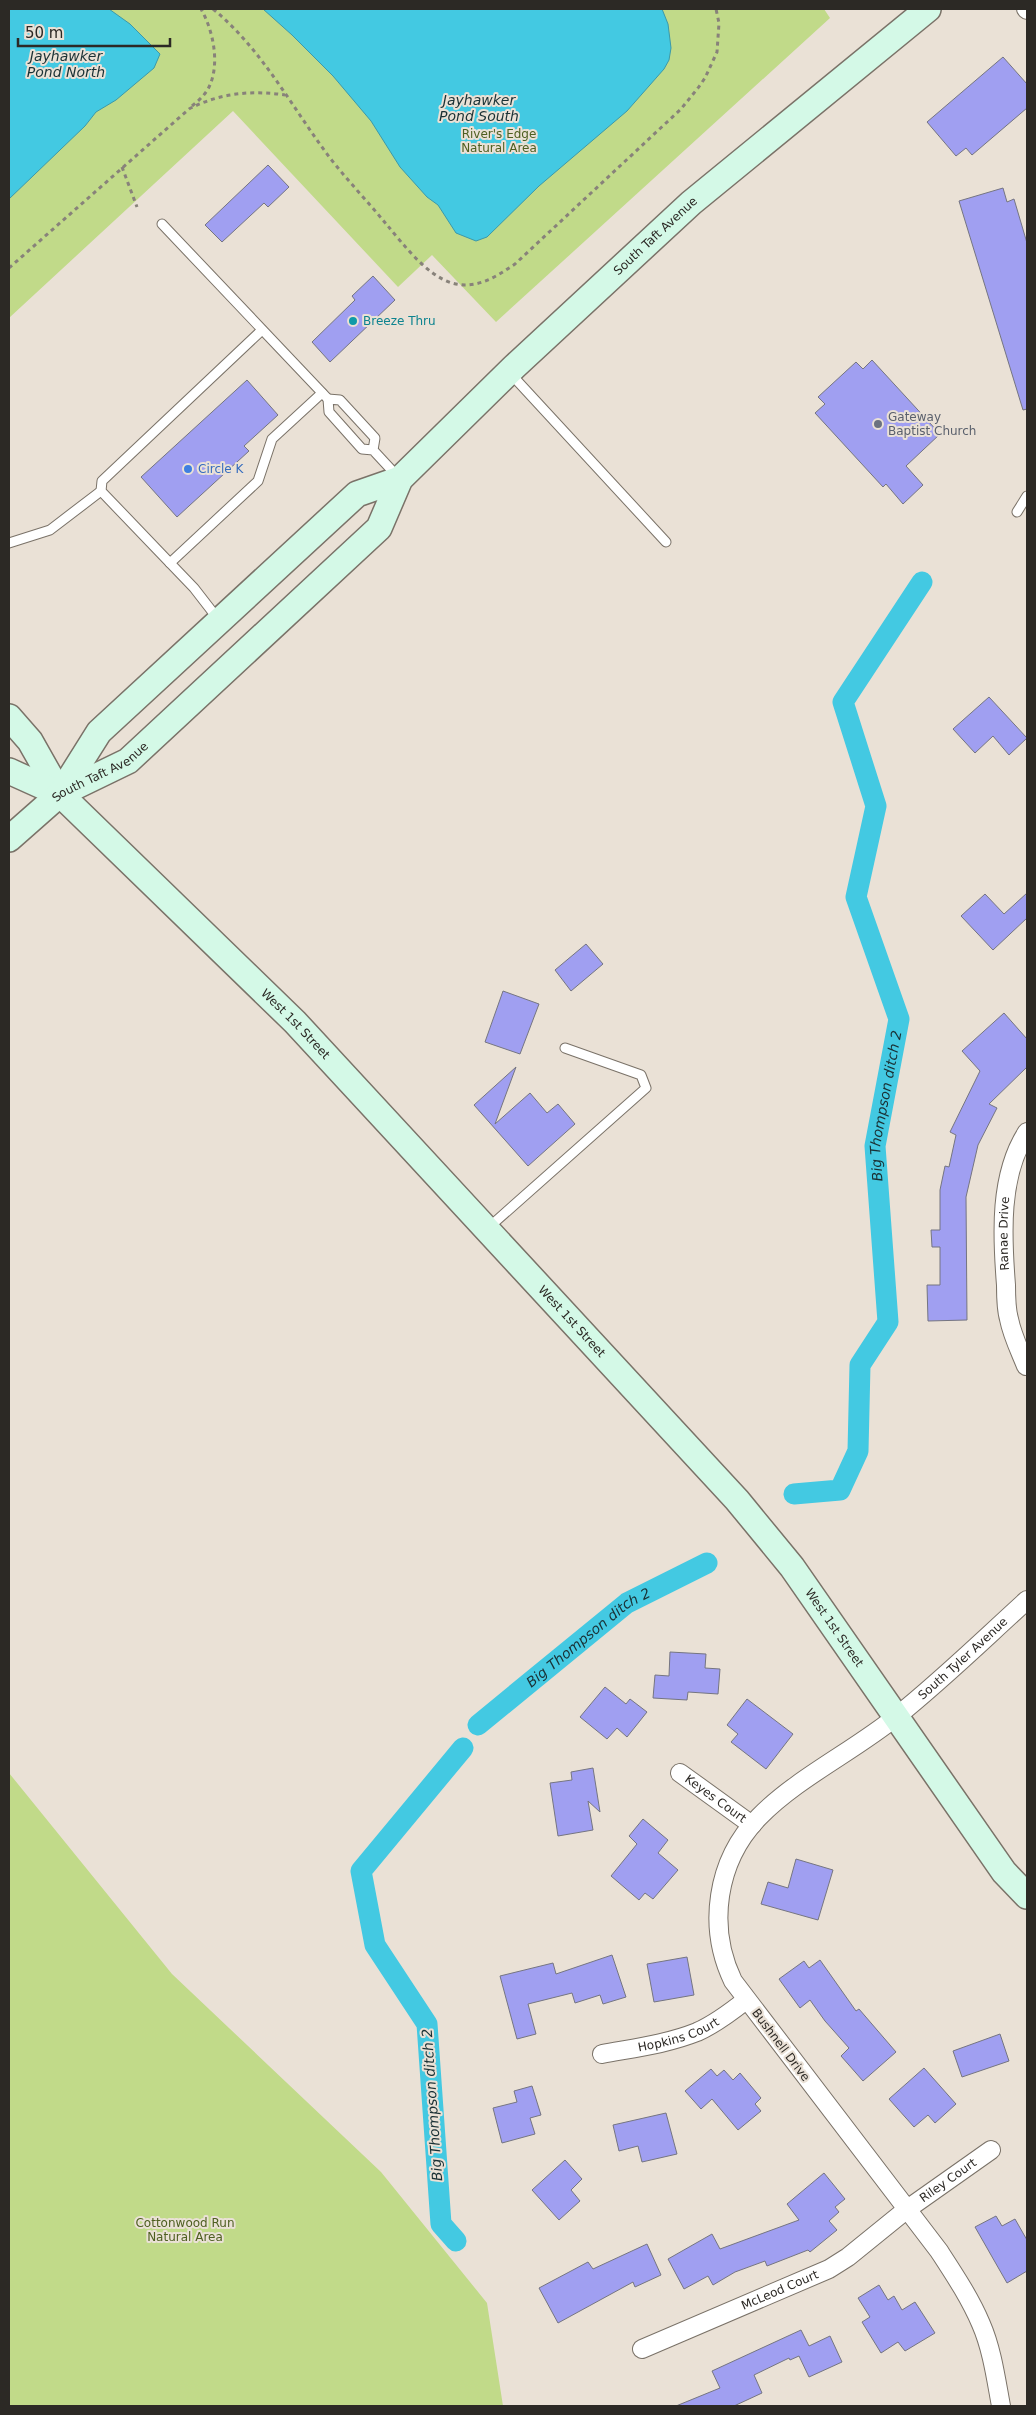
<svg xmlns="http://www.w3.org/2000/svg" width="1036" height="2415" font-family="'DejaVu Sans',sans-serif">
<rect width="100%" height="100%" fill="#eae1d6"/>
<g fill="#c1da89">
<path d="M9,9h815l6,9 -334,304 -64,-67 -34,32 -165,-176 -224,207z"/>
<path d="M9,1773l163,201 209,198 106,131 16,103h-494z"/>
</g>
<g fill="#43c9e2" stroke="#3c99a9">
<path d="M9,9h100l21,15 30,30 -6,14 -38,32 -20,12 -11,14 -76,73z"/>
<path d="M263,9h399l6,15 3,24 -2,12 -5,9 -37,42 -88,75 -52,51 -11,4 -20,-8 -18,-28 -11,-8 -27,-30 -29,-46 -38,-45 -41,-41z"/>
</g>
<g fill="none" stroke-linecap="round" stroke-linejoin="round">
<g stroke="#43c9e2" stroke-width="21">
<path id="s1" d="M794,1494l46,-4 18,-39 2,-86 28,-43 -13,-176 24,-127 -43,-122 20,-91 -33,-104 79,-120"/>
<path id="s2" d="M478,1725l149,-122 80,-40"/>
<path d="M456,2241l-15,-17 -14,-200 -52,-79 -14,-74 102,-123"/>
</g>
</g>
<g fill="#a09ff1" stroke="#757581">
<path d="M1003,57l24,27v24l-55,47 -6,-7 -10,8 -29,-34z"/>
<path d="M268,165l21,22 -21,20 -4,-4 -42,39 -17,-17z"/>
<path d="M1003,188l4,14 7,-3 13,44v166l-4,1 -64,-209z"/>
<path d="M373,276l22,24 -65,62 -18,-20 43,-42 -3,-4z"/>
<path d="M872,360l68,74 -34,32 17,19 -20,19 -17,-20 -3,3 -68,-74 10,-9 -7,-7 38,-35 7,7z"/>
<path d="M247,380l31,35 -34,31 5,5 -72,66 -36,-40z"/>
<path d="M989,697l38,41 -18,17 -16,-19 -18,17 -22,-24z"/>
<path d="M1027,893v25l-34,32 -32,-34 24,-22 19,20z"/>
<path d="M586,944l17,20 -32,27 -16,-21z"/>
<path d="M503,991l36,13 -19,50 -35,-12z"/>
<path d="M1004,1013l23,26v28l-38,37 8,4 -19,37 -12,52 1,123 -39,1 -1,-36h13v-38h-8l-1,-17h9v-40l5,-24 4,1 7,-32 -6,-3 30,-61 -18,-20z"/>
<path d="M516,1067l-21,57 35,-31 17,20 11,-9 17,20 -47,42 -54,-61z"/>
<path d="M670,1652l36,2 -1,14 15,1 -2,25 -30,-2 -1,8 -34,-2 2,-23 14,1z"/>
<path d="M605,1687l21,17 4,-5 17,13 -20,25 -10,-9 -10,11 -27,-22z"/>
<path d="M747,1699l46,35 -27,35 -35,-27 7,-8 -11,-9z"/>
<path d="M593,1768l7,44 -12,-11 5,29 -35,6 -8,-53 22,-3 -1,-8z"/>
<path d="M643,1819l25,21 -10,13 20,17 -25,29 -8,-6 -6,7 -28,-24 26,-32 -8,-8z"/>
<path d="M796,1859l37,11 -15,50 -57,-16 7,-22 20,6z"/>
<path d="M612,1955l14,42 -23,7 -3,-9 -25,8 -3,-10 -44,11 8,30 -19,5 -17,-63 53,-13 3,11z"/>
<path d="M687,1957l7,38 -40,7 -7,-38z"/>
<path d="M820,1960l36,51 3,-2 37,43 -33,29 -22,-25 8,-8 -24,-27 -15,-21 -10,8 -21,-29 25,-18 5,7z"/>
<path d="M1000,2034l9,27 -47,16 -9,-26z"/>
<path d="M924,2068l32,36 -21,19 -7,-8 -14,12 -25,-28z"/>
<path d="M711,2069l6,7 7,-6 9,10 7,-7 21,25 -6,6 6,7 -23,19 -26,-31 -11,10 -16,-18z"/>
<path d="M532,2086l9,29 -11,3 5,16 -33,9 -9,-35 24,-6 -3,-11z"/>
<path d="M666,2113l11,41 -35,8 -4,-16 -19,5 -6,-26z"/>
<path d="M565,2160l17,19 -11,11 9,11 -21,19 -27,-30z"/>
<path d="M824,2173l21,26 -10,8 4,5 -10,9 8,9 -27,22 -2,-2 -41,16 -2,-5 -30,11 -22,13 -5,-9 -24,13 -16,-30 44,-25 8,15 79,-29 -12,-16z"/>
<path d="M996,2216l6,10 13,-7 12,21v31l-20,12 -32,-56z"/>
<path d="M647,2244l14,31 -26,12 -2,-5 -75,41 -19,-35 49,-26 5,7z"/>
<path d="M879,2285l9,15 6,-4 8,14 13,-8 20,31 -30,18 -7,-9 -17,11 -19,-31 8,-5 -12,-19z"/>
<path d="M801,2330l8,16 21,-10 12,26 -33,15 -10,-21 -9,4 -1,-2 -35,17 8,18 -28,13h-58l44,-18 -8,-17z"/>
</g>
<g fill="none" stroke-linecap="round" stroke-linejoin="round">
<defs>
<g id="service">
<path d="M162,224l166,175"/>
<path d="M510,373l156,169"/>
<path d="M373,450l2,-12 -35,-38 -12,-1 1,13 33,37 11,1 25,27"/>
<path d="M1017,512l10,-16"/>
<path d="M9,543l41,-13 51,-39"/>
<path d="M170,563l-69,-72 1,-10 160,-151"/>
<path d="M218,619l-24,-31 -24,-25 88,-82 14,-42 50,-46"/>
<path d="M487,1229l159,-141 -5,-13 -76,-27"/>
</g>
<g id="minor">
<path d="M1026,9l1,1"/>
<path id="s3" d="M1026,1366c-6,-15 -14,-31 -17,-47 -3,-10 -3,-23 -3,-34 -4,-50 -7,-110 21,-153"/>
<path id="s4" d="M680,1773l72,52"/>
<path id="s5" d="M602,2054c32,-6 65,-10 95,-22 18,-8 34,-20 49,-32"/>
<path id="s6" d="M642,2349l187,-80 19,-12 58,-47 85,-60"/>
<path id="s7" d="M1001,2406c-5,-27 -9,-57 -20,-82 -11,-26 -27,-50 -42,-73l-206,-270c-26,-54 -17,-120 26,-164 38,-39 95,-66 138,-101 45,-36 87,-77 130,-116"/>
</g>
<g id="secondary">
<path id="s8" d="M9,717l21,24 30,53 235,228 442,478 55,67 212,305 23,24"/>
<path d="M9,771l51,23"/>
<path d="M60,794l39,-62 258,-238 43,-15"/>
<path id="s9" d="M9,839l51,-45 68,-33 251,-233 21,-49 114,-112 177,-164 237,-194"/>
</g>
</defs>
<use href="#service" stroke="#7a7268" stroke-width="11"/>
<use href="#minor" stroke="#7a7268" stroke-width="20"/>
<use href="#secondary" stroke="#7a7268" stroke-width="28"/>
<g stroke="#88827a" stroke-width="3" stroke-dasharray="4 4" stroke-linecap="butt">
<path d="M213,9c49,40 80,100 117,149 18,23 39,45 57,67 17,20 39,50 65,58 24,7 44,-6 63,-19l166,-155 17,-21 7,-10 12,-26 2,-29 -3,-14"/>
<path d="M192,106c6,-5 12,-10 16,-17 13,-24 5,-59 -7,-80"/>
<path d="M122,167l15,40"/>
<path d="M9,268l180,-159c31,-16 62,-19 96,-14"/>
</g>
<use href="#service" stroke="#fff" stroke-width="9"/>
<use href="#minor" stroke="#fff" stroke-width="18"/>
<use href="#secondary" stroke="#d4f9e7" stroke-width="25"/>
</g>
<circle fill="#0f9aa8" stroke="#eae1d6" stroke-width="2" cx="353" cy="321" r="5"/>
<circle fill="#6b7280" stroke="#eae1d6" stroke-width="2" cx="878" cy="424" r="5"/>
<circle fill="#3f7fe0" stroke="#eae1d6" stroke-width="2" cx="188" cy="469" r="5"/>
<g text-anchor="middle" stroke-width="4" stroke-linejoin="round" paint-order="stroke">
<g font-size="12" fill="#4e5f21" stroke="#eae1d6">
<text x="499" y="138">River's Edge<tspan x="499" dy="14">Natural Area</tspan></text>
<text x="185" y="2227">Cottonwood Run<tspan x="185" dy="14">Natural Area</tspan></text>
</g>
<g font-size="12" fill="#2c2925" stroke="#eae1d6">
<text dy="4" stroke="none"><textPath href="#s9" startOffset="892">South Taft Avenue</textPath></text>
<text dy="4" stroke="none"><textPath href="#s9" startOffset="114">South Taft Avenue</textPath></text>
<text dy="4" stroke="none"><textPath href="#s8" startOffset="422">West 1st Street</textPath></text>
<text dy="4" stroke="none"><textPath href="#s3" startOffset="136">Ranae Drive</textPath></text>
<text dy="4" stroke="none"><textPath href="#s8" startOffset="828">West 1st Street</textPath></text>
<text dy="4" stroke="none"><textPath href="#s8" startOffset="1232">West 1st Street</textPath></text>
<text dy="4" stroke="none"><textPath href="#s7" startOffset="944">South Tyler Avenue</textPath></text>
<text dy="4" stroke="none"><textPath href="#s4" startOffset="44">Keyes Court</textPath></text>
<text dy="4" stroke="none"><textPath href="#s5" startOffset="79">Hopkins Court</textPath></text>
<text transform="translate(781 2045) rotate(53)" y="4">Bushnell Drive</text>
<text dy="4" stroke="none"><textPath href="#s6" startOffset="352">Riley Court</textPath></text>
<text dy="4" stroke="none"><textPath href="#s6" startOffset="150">McLeod Court</textPath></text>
</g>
<g font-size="12" fill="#0d838f" stroke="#eae1d6" text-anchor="start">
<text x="363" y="325">Breeze Thru</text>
</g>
<g font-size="12" fill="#5b616d" stroke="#eae1d6" text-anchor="start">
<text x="888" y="421">Gateway<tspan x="888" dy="14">Baptist Church</tspan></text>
</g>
<g font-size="12" fill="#366cbe" stroke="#eae1d6" text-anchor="start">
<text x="198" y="473">Circle K</text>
</g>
<g font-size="14" font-style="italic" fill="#1a3135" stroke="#eae1d6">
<text x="66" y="61">Jayhawker<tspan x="66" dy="16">Pond North</tspan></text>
<text x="479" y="105">Jayhawker<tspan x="479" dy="16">Pond South</tspan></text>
<text dy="5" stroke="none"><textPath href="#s1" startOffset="444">Big Thompson ditch 2</textPath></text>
<text dy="5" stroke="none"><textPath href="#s2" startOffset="141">Big Thompson ditch 2</textPath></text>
<text transform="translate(432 2105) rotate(-94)" y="5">Big Thompson ditch 2</text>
</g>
</g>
<rect width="1036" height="2415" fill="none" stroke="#2c2925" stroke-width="20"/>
<path d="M18 38v8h152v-8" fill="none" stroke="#2c2925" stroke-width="2.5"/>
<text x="25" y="38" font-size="15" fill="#2c2925" stroke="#eae1d6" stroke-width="4" paint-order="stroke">50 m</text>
</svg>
